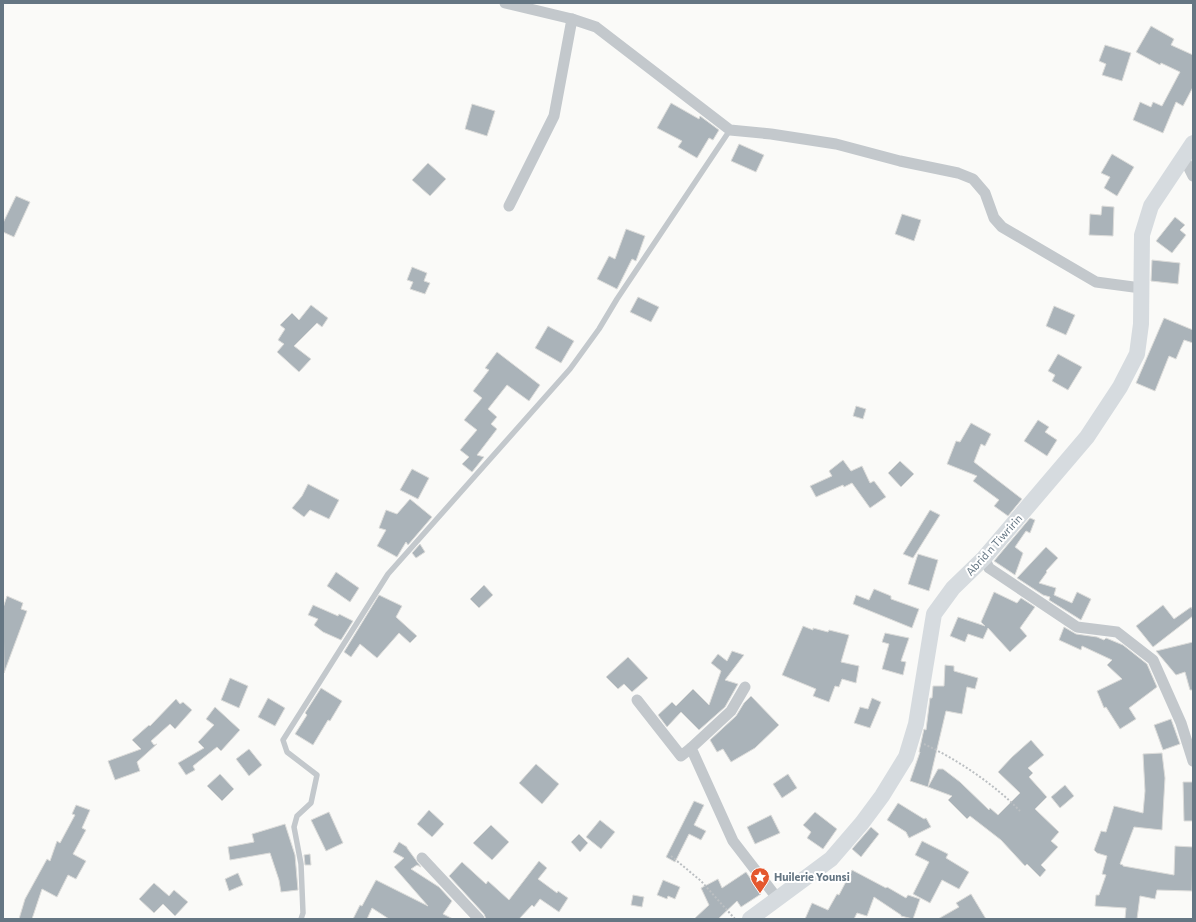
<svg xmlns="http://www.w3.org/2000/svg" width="1196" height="922" font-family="Commissioner,sans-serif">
<rect width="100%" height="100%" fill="#fafaf8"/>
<g fill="#aab3b9" stroke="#dcdcda">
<path d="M1151,26l23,13 -3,6 22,10v32l-10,19 -7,-4 -13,31 -30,-13 7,-18 11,5 2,-5 9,4 18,-34 -19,-9 -1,2 -24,-13z"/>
<path d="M1105,45l26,8 -9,28 -20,-6 4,-11 -7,-3z"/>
<path d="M671,103l28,16 1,-3 19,14 -6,10 -4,-2 -12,20 -19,-11 4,-6 -25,-13z"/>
<path d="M472,104l23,7 -8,25 -22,-7z"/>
<path d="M739,144l25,11 -8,17 -25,-11z"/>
<path d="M1112,154l22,13 -17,29 -13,-8 6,-11 -9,-4z"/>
<path d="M428,163l18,16 -16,17 -18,-16z"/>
<path d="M16,196l14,6 -16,35 -11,-5v-9z"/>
<path d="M1102,206l12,1 -1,29 -24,-1 1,-21 11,1z"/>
<path d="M902,214l19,6 -7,21 -19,-7z"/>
<path d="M1175,217l10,8 -5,5 6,5 -14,18 -16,-12z"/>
<path d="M626,229l19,7 -9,25 -4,-2 -15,30 -20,-10 12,-23 6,3z"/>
<path d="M1152,260l28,3 -2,21 -27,-3z"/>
<path d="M412,267l15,6 -3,8 6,2 -5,11 -15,-5 3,-7 -6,-2z"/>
<path d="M638,297l21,10 -8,15 -21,-10z"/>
<path d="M311,305l17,13 -6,9 -5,-4 -23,23 17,13 -12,13 -22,-20 7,-8 -6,-4 7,-11 -5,-4 12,-12 7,7z"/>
<path d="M1054,306l21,9 -9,20 -20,-9z"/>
<path d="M1164,318l29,12v13l-9,-3 -8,19 -7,-3 -14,35 -19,-8z"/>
<path d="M548,326l26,15 -13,22 -26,-15z"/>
<path d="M497,352l43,33 -11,16 -22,-16 -19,24 9,8 -6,7 6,5 -20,26 7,2 -12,15 -10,-8 7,-7 -9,-7 17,-20 -13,-10 18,-22 -9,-7 16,-21 -4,-2z"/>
<path d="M1058,354l24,13 -14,23 -16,-9 3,-6 -7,-4z"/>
<path d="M856,406l10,3 -3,10 -10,-3z"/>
<path d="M1038,420l11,7 -4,5 12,8 -10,16 -23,-15z"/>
<path d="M971,423l20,11 -6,12 -4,-2 -7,18 48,37 -14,17 -14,-10 5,-6 -26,-19 4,-5 -30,-12 9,-23 4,1z"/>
<path d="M843,460l8,11 11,-5 8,17 4,-2 12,16 -16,11 -18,-25 -8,4 -1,-2 -27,12 -6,-11 22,-10 -3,-5z"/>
<path d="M900,461l14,13 -13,13 -13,-14z"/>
<path d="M412,469l17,9 -11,21 -18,-9z"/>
<path d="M308,484l31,16 -10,19 -19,-9 -6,7 -12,-9 10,-12z"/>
<path d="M410,499l22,18 -24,28 -2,-3 -9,15 -20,-11 9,-16 -7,-2 7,-18 11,4z"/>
<path d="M930,510l10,5 -27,43 -10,-4z"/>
<path d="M1030,518l5,2 -5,13 -4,-2 -11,16 8,6 -8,22 -21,-14z"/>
<path d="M420,544l5,8 -9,6 -4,-5z"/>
<path d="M1046,547l12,11 -12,13 1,1 -8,11 17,5 -2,7 18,8 5,-11 14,7 -10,21 -32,-20 1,-3 -7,-2 -26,-17z"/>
<path d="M918,554l20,6 -9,31 -21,-7z"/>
<path d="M336,572l23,16 -9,14 -23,-16z"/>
<path d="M484,585l9,10 -14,13 -9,-9z"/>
<path d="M874,589l17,7v3l28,10 -7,19 -59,-24 3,-9 13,5z"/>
<path d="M994,592l23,11 4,-5 14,9 -15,21 7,8 -17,16 -22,-24 -5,11 -15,-5 -3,8 -15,-6 8,-19 27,9 -4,-4z"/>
<path d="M379,595l23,11 -6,11 21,19 -7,7 -11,-10 -22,25 -17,-14 -9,13 -7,-5z"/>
<path d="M7,596l16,7 -2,6 6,2 -23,62 -1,-65z"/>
<path d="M313,605l25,11 1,-2 14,7 -12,19 -18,-8 -9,-7 4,-6 -10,-4z"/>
<path d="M1163,605l11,14 17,-12 2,3v6l-40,31 -17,-21z"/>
<path d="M803,626l10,4v-2l15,4 1,-2 20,5 -8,27 18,4 -3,17 -14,-4 -3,8 -4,-1 -6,16 -16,-6 3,-7 -34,-14z"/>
<path d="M1064,627l12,7 21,3 7,3 2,-2 17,7 24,19 10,23 -28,21 7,11 -16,10 -14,-22 -2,1 -7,-17 25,-12 -15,-14 5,-5 -30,-14 -1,4 -22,-10z"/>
<path d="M885,633l24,5 -8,23 5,1 -3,13 -21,-6 7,-25 -7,-2z"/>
<path d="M1193,642v48h-3l-5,-18 -9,3 -20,-24z"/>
<path d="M732,651l12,4 -19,25 13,4 -13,23 -26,23 -18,-18 -14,15 -9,-12 14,-13 4,4 17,-17 16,16 12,-34 -10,-8 7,-9 9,7z"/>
<path d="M628,657l20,21 -16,14 -8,-8 -6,5 -12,-12z"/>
<path d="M945,665l9,1v5l24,7 -3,11 -8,-2 -5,27 -16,-3 -18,76 -18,-6 10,-29h-1l5,-23 2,1 4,-32h2l1,-12h11z"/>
<path d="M230,678l18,8 -9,22 -18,-8z"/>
<path d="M321,688l21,13 -12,20 -2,-1 -15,25 -18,-11 12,-19 -2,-2z"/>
<path d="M751,696l28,29 -24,23 -24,14 -8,-13 -6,3 -7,-12 26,-24 8,-13z"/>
<path d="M268,698l17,10 -10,18 -17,-9z"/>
<path d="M872,698l9,4 -11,26 -16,-5 6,-16 8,2z"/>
<path d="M176,699l4,5 3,-2 9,8 -17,19 -5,-5 -19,17 3,4 3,-1 -20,18 3,9 -25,9 -7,-19 33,-12 -9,-9 17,-15 1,1z"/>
<path d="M215,707l25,23 -19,21 -4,-4 -24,19 2,4 -9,5 -8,-12 26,-15 -6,-6 16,-17 -8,-6z"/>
<path d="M1171,719l9,25 -17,6 -9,-25z"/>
<path d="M1031,740l13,15 -16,13 5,5 -4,4 18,20 -12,12 24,23 -8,9 7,6 -17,18 5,5 -6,7 -13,-13 -2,2 -24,-26 -31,-24 -3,3 -19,-19 4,-4 -24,-9 10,-18h5l17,13 29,28 1,-2 8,7 22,-22 -22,-21 14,-15z"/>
<path d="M249,749l13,16 -13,11 -13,-17z"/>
<path d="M1162,753l3,25 -3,52 -28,-3 -14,37 3,1v1l51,9 1,-29 18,1 -1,44 -35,-1 -2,9 -15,-3 -3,23h-12l1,-11 -31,-2 1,-11h3l7,-20 -4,-1 5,-18 -10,-3 -3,-3 7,-19 5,1 8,-26 29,7 2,-22 -2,-37z"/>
<path d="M536,764l23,20 -17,20 -23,-21z"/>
<path d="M220,774l14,15 -12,12 -15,-15z"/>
<path d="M788,774l9,14 -15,10 -9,-14z"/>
<path d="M1183,782h10v39h-9z"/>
<path d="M1065,785l9,11 -14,12 -9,-11z"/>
<path d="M694,801l10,4 -10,20 12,6 -5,9 -12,-6 -14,28 -9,-5z"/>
<path d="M898,803l26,16 2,-1 5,9 -22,11 -3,-6 -19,-12z"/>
<path d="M76,805l14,5 -8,18 4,2 -13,24 13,7 -10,18 -8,-4 -11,22 -15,-8 -10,30h-13l6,-20 22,-40 3,2 7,-20 3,2 15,-28 -3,-1z"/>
<path d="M429,810l15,14 -12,13 -15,-13z"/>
<path d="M329,812l14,31 -17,8 -15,-31z"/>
<path d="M815,812l22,17 -14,20 -16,-11 4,-6 -8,-7z"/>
<path d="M771,815l9,18 -25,11 -8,-17z"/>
<path d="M600,820l15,12 -14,17 -15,-12z"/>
<path d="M285,824l10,31 3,35 -17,2 -2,-12 -9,-27 -40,7 -2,-13 26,-5 -2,-8z"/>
<path d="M491,825l18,17 -17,18 -19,-17z"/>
<path d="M871,827l8,7 -18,23 -9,-8z"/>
<path d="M579,834l9,9 -8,9 -9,-10z"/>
<path d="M922,841l26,13 -2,4 23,14 -10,17 -17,-9 -12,23 -17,-9 16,-32 -14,-7z"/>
<path d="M399,842l8,5v1l14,19 -4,-2 -6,4 28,18 13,14 -9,13 10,5h-64l-17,-11 -5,11h-14l7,-14 2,1 14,-26 52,26 -34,-39 10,-9 -11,-6z"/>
<path d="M310,854l1,11h-6l-1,-10z"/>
<path d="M539,861l8,7 -9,11 19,14 1,-2 10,7 -9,14 -19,-13 -6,8 -2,-2 -13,14h-33l-2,-5 -35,-38 13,-14 24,22 2,-3 21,19z"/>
<path d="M852,870l34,18 1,-1 19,11 2,-3 12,4 -7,20 -12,-3v-1l-27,-18 -7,19 -10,-3 -3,6h-49l7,-16 16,7 9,-16 2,1z"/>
<path d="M746,872l15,22 -20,13 -4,-6 -19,18h-24l15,-14 -8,-17 17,-9 4,9z"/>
<path d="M238,873l5,12 -14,6 -4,-12z"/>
<path d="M663,880l17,7 -5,12 -7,-3 -1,3 -10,-4z"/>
<path d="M154,883l15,13 5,-6 14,12 -13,14 -12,-12 -9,9 -15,-14z"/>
<path d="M971,894l15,25h-48l21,-12 -3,-4z"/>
<path d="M633,895l11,2 -2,10 -11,-2z"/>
</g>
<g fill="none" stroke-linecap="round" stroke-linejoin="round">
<g stroke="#bbbfc2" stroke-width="2" stroke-dasharray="2 2" stroke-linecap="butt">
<path d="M924,744c34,16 70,40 96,67"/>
<path d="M671,856l30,25 34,38"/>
</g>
<path stroke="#c3c8cc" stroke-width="5.5" d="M301,919l2,-6 -2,-49 -7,-37 3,-11 14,-13 6,-28 -30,-23 -4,-12 105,-166 182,-205 29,-40 18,-30 113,-169"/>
<g stroke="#c3c8cc" stroke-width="11">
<path d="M505,3l67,16 24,8 134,103 41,4 65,10 64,17 58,12 15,6 12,14 9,25 8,9 94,55 45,6"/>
<path d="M1183,156l10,20"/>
<path d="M509,206l45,-90 18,-97"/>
<path d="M984,558l5,10 88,59 40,5 36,28 28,63 12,38"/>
<path d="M745,687l-14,24 -40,37 42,93 44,57"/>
<path d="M637,700l44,56 10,-8"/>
<path d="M422,858l57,61"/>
</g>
<path stroke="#d6dbdf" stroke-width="16" d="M750,919l81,-60 31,-36 20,-27 24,-39 10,-33 18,-110 19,-26 31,-30 103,-121 33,-50 17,-33 4,-30 1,-89 9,-29 42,-63"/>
</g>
<defs>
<symbol id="sight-pin" viewBox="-11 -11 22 30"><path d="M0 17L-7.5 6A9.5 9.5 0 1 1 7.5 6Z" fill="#e4572e" stroke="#fff"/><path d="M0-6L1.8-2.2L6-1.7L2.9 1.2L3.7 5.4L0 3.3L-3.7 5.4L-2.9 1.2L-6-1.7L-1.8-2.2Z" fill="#fff"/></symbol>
</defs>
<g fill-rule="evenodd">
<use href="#sight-pin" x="749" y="866" width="22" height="30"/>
</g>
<g text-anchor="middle" stroke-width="4" stroke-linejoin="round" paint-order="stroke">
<g font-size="11" fill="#657683" stroke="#fff">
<text transform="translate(994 545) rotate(-48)" y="4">Abrid n Tiwririn</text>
</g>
<g font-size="11" font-weight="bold" fill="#657683" stroke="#fff" text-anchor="start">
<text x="774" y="881">Huilerie Younsi</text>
</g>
</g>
<rect width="1196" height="922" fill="none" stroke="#657683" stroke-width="8"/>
</svg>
